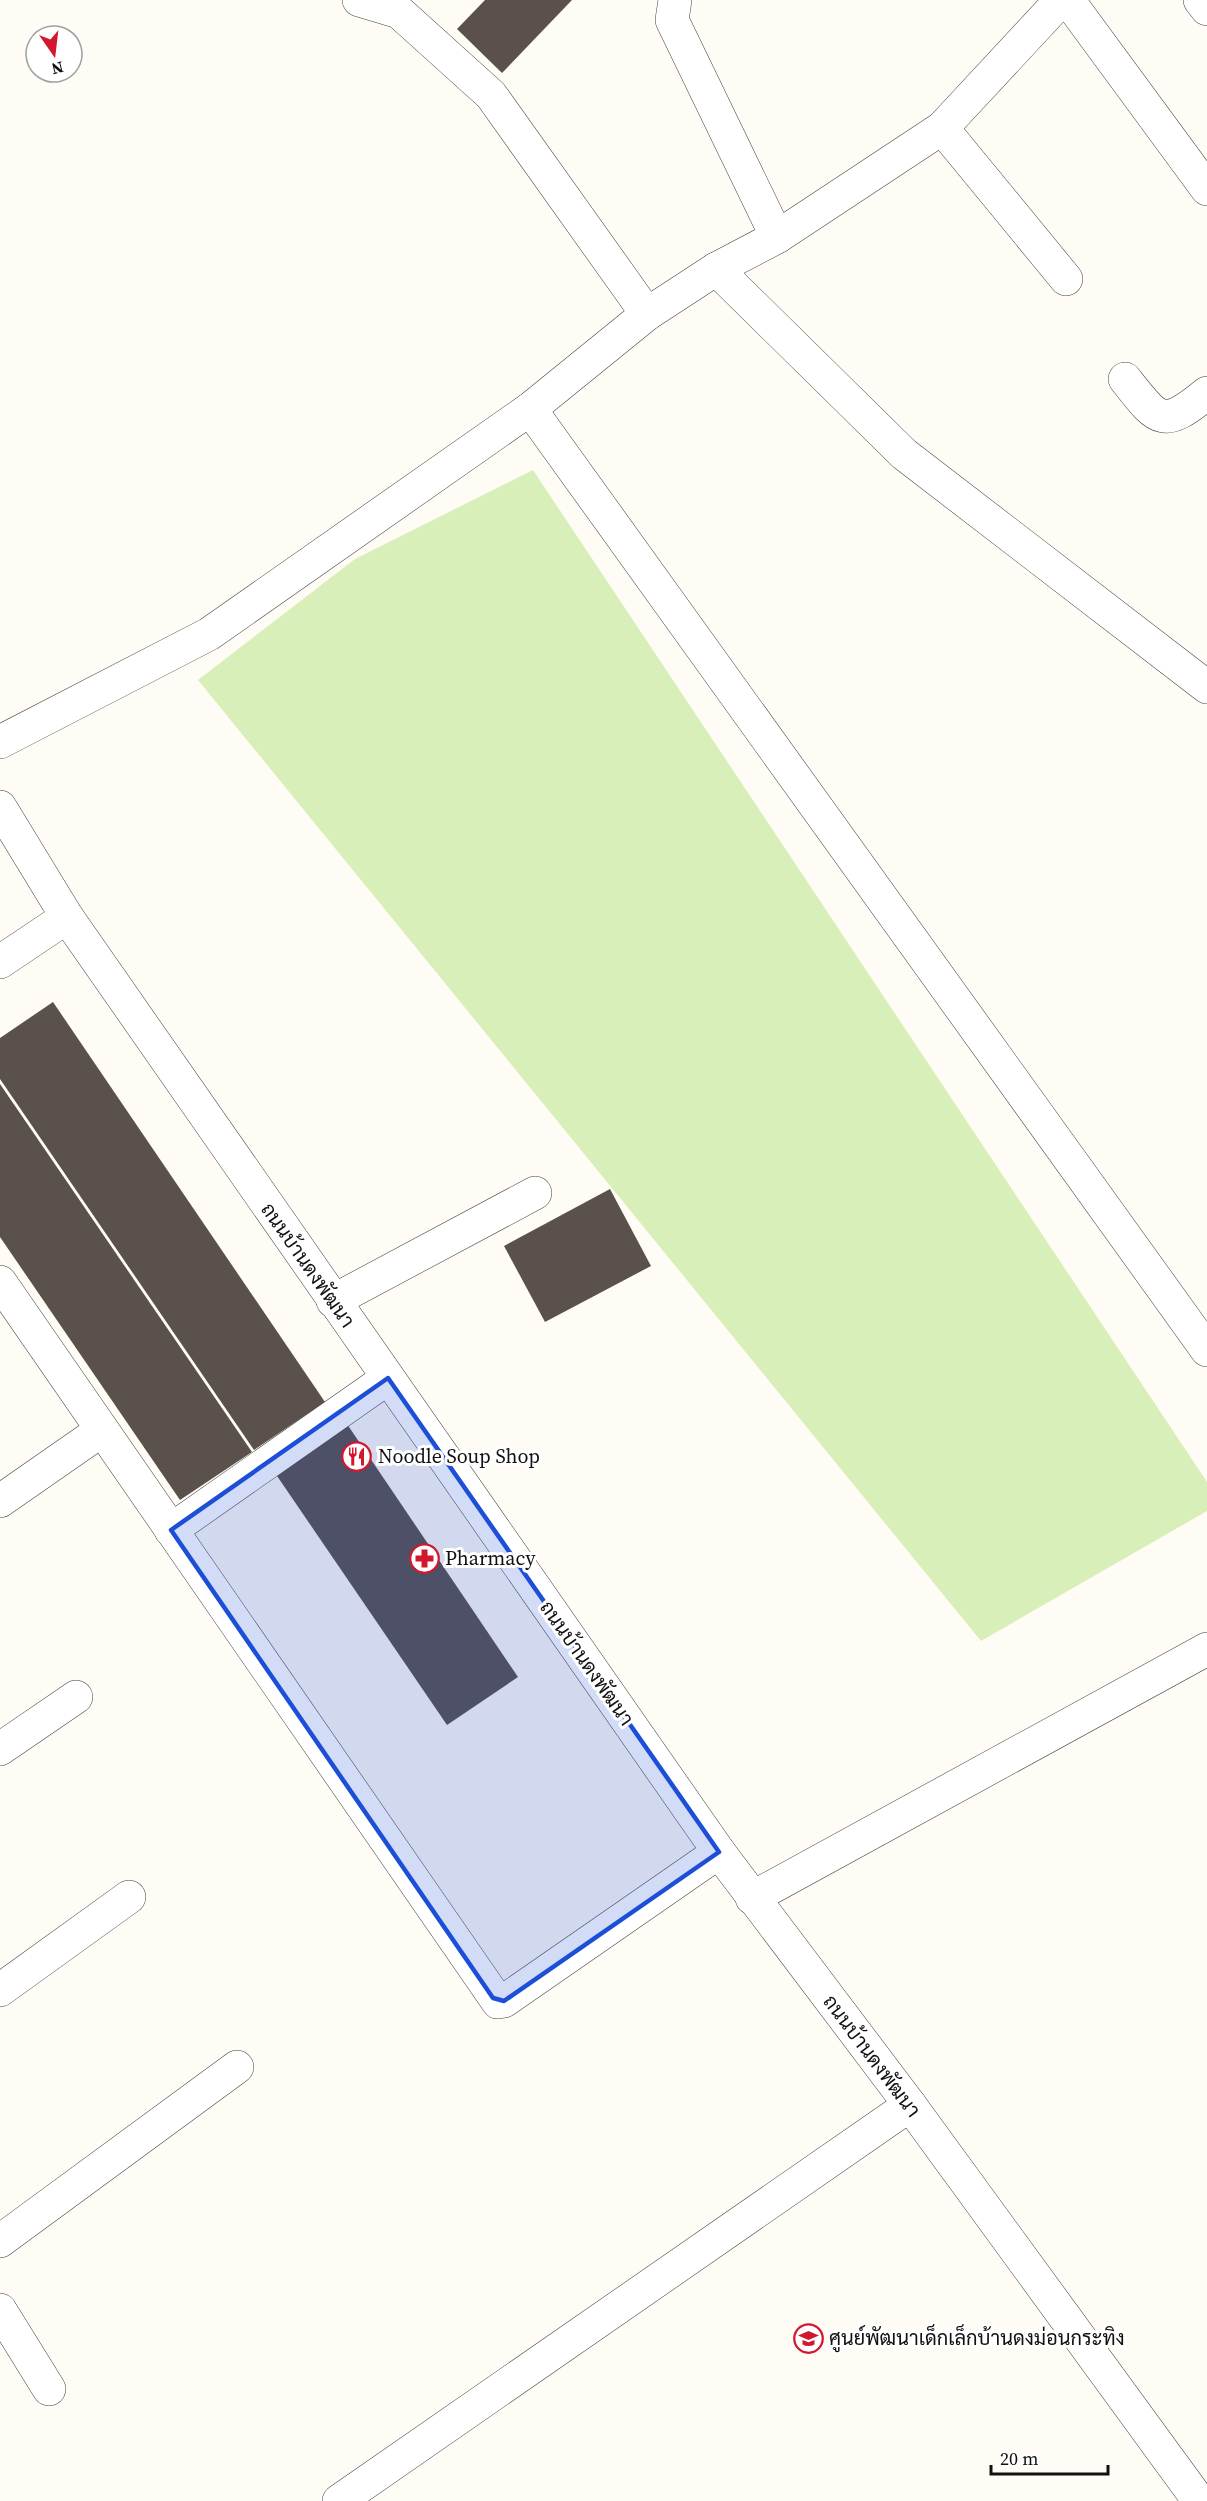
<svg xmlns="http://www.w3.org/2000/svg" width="1207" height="2501" font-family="'Source Serif 4',Sarabun,serif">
<rect width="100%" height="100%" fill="#fffcf5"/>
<path fill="#d9efb9" d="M533,470l674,1012v29l-226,130 -783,-961 157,-121z"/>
<g fill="#5b514c">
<path d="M485,0h87l-70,73 -45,-44z"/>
<path d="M53,1002l272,400 -71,48 -254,-371v-41z"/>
<path d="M0,1084l252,368 -72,48 -180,-263z"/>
<path d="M610,1189l41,77 -106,56 -41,-76z"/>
<path d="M347,1424l171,253 -71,48 -172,-252z"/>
</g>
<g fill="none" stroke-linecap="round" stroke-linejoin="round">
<defs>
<g id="minor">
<path d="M359,0l40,12 92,83 156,219"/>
<path d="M675,0l-3,20 105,217"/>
<path d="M1068,0l139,189"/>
<path d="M1200,0l7,9"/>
<path d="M942,128l124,151"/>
<path d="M716,269l188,185 303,233"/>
<path d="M1125,379c33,42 37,51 82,14"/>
<path d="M530,409l677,941"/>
<path d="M0,742l209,-108 321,-225 117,-95 69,-45 61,-32 165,-109 119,-128"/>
<path d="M0,807l67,110 652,935 191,253 289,396"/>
<path d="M0,962l67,-45"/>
<path d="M0,1282l498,720 6,-1 215,-149"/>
<path d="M333,1301l202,-108"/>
<path d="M0,1501l102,-71"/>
<path d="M171,1530l217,-152"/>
<path d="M0,1749l76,-52"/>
<path d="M752,1898l455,-249"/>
<path d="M0,1990l129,-93"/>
<path d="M0,2241l237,-174"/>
<path d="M0,2310l49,79"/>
<path d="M339,2501l571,-396"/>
</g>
</defs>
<use href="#minor" stroke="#444" stroke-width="34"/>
<use href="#minor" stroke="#fff" stroke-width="33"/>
</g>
<path fill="#1d4ed8" fill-opacity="0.2" stroke="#1d4ed8" stroke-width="4.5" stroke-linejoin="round" d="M388,1378l331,474 -215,149 -11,-3 -322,-468z"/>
<defs>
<symbol id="restaurant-ring" viewBox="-11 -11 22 22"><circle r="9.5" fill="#fff" stroke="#d2182e" stroke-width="1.5"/><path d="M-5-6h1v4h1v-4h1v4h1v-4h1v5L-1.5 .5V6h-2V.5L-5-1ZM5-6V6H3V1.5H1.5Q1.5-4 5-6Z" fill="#d2182e"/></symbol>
<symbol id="pharmacy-ring" viewBox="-11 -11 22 22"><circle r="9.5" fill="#fff" stroke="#d2182e" stroke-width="1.5"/><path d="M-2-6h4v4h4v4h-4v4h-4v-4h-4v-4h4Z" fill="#d2182e"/></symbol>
<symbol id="school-ring" viewBox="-11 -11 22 22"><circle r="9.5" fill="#fff" stroke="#d2182e" stroke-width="1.5"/><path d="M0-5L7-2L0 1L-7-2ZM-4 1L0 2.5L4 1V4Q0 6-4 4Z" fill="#d2182e"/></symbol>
</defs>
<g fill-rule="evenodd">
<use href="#restaurant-ring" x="340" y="1440" width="33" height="33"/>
<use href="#pharmacy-ring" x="408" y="1542" width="33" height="33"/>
<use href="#school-ring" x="792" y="2322" width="33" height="33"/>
</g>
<g text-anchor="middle" stroke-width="6" stroke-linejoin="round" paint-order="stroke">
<g font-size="20" fill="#111" stroke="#fff">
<text transform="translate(308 1265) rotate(55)" y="7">ถนนบ้านดงพัฒนา</text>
<text transform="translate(587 1663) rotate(55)" y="7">ถนนบ้านดงพัฒนา</text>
<text transform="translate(872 2056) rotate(53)" y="7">ถนนบ้านดงพัฒนา</text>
</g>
<g font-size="20" fill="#111" stroke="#fff" text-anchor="start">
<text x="378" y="1463">Noodle Soup Shop</text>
<text x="445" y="1565">Pharmacy</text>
<text x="829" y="2345">ศูนย์พัฒนาเด็กเล็กบ้านดงม่อนกระทิง</text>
</g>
</g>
<g transform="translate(54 54) rotate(166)"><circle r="28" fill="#ffffff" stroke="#a0a0a0" stroke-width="1.5"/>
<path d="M0-4.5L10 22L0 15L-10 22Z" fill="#d2182e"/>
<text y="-9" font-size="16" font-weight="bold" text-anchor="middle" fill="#111111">N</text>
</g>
<path d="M991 2465v9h117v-9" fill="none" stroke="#111111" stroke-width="3"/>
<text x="1000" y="2465" font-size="18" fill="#111111" stroke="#ffffff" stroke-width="4.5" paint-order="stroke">20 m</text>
</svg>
